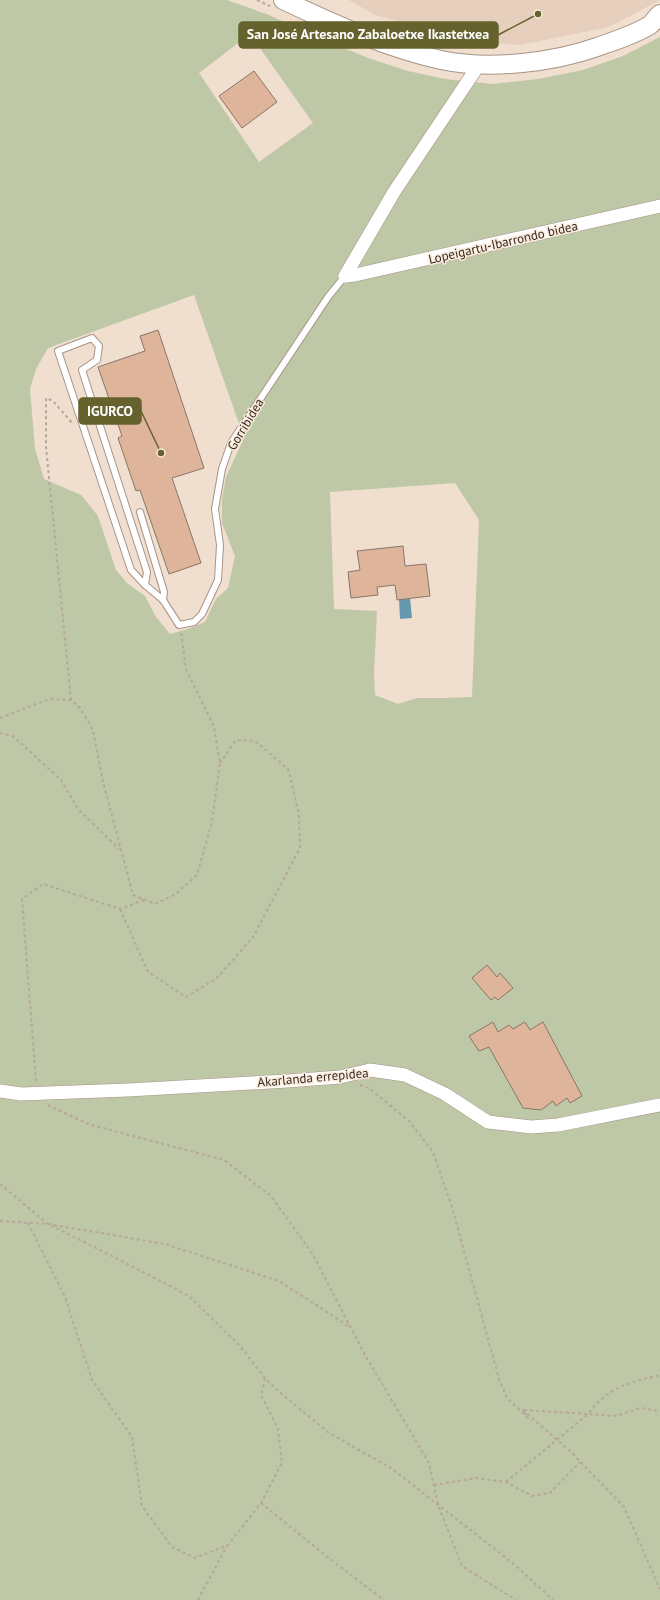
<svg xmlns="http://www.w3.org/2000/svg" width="660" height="1600" font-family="'PT Sans',sans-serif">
<rect width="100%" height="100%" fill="#f0decf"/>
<path fill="#e6cfbc" d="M349,0h311l-51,27 -89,18 -51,-4 -94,-26z"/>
<path fill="#bec7a6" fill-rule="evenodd" d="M0,0h227l42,15 50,23 52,21 37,12 37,8 48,5 45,-5 45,-9 40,-14 37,-19v1563h-660zM250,34l63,89 -54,39 -60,-89zM194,295l50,143 -18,39 -4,23v23l13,33 -7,32 -12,11 -11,23 -17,7 -18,5 -14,-17 -11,-21 -17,-12 -12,-14 -18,-54 -17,-21 -37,-16 -9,-30 -5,-60 6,-20 12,-21zM455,483l24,37 -7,177 -27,1h-28l-19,6 -23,-9 -1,-21 3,-63 -43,-2 -4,-117z"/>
<path fill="#6898ad" d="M410,598l2,20 -12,1 -1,-20z"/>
<g fill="#deb59a" stroke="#88766a">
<path d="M254,71l23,31 -35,26 -23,-32z"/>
<path d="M158,330l46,138 -32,10 29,85 -32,11 -29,-84 -4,1 -18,-53 4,-2 -24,-69 47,-16 -5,-15z"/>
<path d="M403,546l2,20 21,-2 4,32 -33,4 -2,-15 -18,2 1,8 -27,3 -3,-26 12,-2 -3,-19z"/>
<path d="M487,965l10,12 3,-4 13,15 -15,12 -3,-3 -4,3 -19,-22z"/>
<path d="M493,1022l5,10 11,-7 4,4 12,-7 5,8 13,-8 39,74 -12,7 -3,-5 -11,8 -3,-5 -12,9 -18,-2 -34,-61 -10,4 -10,-15z"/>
</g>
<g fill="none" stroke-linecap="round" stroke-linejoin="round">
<defs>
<g id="service">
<path d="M140,512l24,80 -1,8"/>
<path d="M145,585l2,-13 -65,-202 15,-10 2,-14 -7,-8 -34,13 73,219 14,15 18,15 16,25 15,-3 8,-8 16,-34 2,-35 -5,-36 7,-40 9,-26 97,-146 17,-21"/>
</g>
<g id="minor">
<path d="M345,276l10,-1 305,-69"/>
<path d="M345,276l49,-84 86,-129"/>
<path d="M0,1091l21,3 107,-4 159,-9 53,-4 30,-7 35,5 40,19 43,28 43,5 27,-2 102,-20"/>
</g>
<path id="secondary" d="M283,0c51,24 103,48 158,60 47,10 111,3 156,-13 17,-6 37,-12 53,-22 4,-3 6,-8 10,-11"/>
</defs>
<use href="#service" stroke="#a69587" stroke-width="8"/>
<use href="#minor" stroke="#a69587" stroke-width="14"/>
<use href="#secondary" stroke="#a69587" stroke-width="20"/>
<g stroke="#b6a79b" stroke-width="2" stroke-dasharray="3 3" stroke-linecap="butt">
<path d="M257,0l13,6"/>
<path d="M71,700l-25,-253v-49l7,3 20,23"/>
<path d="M0,718l49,-19 22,1 9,8 13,22 10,52 30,113 22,9 21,-10 21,-19 15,-53 8,-59 -6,-36 -28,-58 -5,-36"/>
<path d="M0,733l13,3 48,44 17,29 41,40"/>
<path d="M120,909l28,63 38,25 31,-19 36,-41 47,-89 -1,-34 -11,-45 -33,-28 -19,-1 -16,23"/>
<path d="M36,1081l-14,-182 21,-15 77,25 24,-9"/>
<path d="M360,1085l9,3 40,33 24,31 19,55 47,172 8,19 21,20 -5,-8 47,41 54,56 36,82"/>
<path d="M48,1105l40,19 136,36 47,36 41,57 53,102 64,108 9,42 24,61 54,34"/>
<path d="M0,1184l48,40 72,36 69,36 51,50 25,32 18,17 46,38 62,35 123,96 39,36"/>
<path d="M0,1221l48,3 117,20 114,37 71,46"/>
<path d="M28,1223l37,74 27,83 40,57 10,69 30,41 23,11 33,-13 33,-42 21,-40 -4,-34 -17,-34 4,-17"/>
<path d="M524,1410l64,4c19,-26 42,-32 72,-39"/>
<path d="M506,1482l82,-68 28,2 24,-8 20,3"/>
<path d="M434,1485l42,-7 30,4 26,14 18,-3 30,-31"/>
<path d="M261,1503l69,56 54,41"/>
<path d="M198,1600l29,-54"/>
</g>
<use href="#service" stroke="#fff" stroke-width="6"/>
<use href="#minor" stroke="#fff" stroke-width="13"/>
<use href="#secondary" stroke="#fff" stroke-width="18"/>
</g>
<g text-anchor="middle" stroke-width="3" stroke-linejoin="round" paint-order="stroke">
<g font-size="13" fill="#312a24" stroke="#fdebdc">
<text transform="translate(503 242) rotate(-13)" y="5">Lopeigartu-Ibarrondo bidea</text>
<text transform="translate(245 424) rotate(-59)" y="5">Gorribidea</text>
<text transform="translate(313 1077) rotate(-5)" y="5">Akarlanda errepidea</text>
</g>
</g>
<path fill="none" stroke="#66622e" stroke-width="1.5" d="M538 14L498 35M161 453L141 411"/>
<g fill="#66622e" stroke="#fdebdc" stroke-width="1.5">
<circle cx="538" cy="14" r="4"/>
<circle cx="161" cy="453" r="4"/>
</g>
<g fill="#66622e" stroke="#66622e" stroke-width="1.5">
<rect x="239" y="22" width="259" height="26" rx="4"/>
<rect x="79" y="398" width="62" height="26" rx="4"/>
</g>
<g font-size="14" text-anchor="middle" font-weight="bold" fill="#fff">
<text x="368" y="39">San José Artesano Zabaloetxe Ikastetxea</text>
<text x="110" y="416">IGURCO</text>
</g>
</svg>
